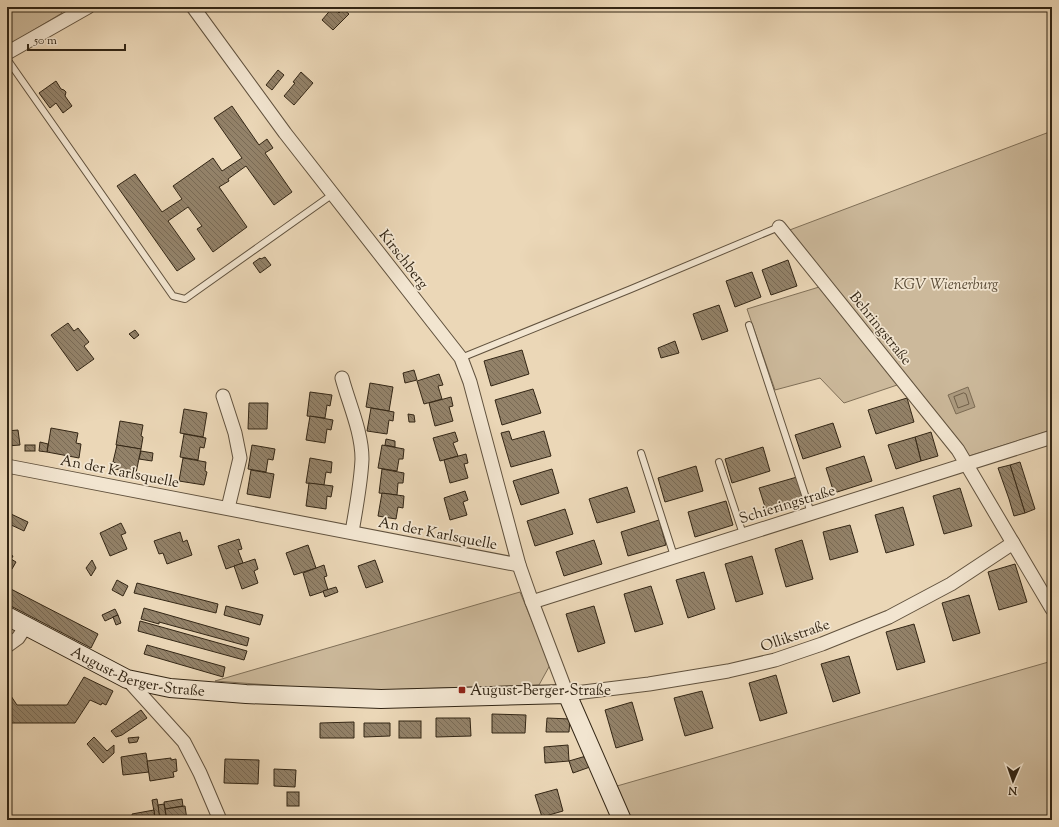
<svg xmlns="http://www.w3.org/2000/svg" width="1059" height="827" font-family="'Sorts Mill Goudy',serif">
<defs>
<pattern id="building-back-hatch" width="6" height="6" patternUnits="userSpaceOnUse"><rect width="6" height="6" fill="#938269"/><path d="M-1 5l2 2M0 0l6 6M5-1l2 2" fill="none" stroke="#796a55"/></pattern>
</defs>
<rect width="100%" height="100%" fill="#ebd7b7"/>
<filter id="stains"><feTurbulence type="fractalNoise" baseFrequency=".005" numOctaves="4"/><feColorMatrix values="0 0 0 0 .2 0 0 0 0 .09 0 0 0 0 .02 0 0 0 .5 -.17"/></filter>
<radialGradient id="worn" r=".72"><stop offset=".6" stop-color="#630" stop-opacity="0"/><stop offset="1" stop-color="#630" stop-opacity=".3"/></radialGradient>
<g fill="#ccb99b" stroke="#807058">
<path d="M7,7h51l4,6 -55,33z"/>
<path d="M1052,131v299l-83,26 -63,-74 -62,21 -24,-25 -45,12 -28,-81 82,-25 -42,-53z"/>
<path d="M520,592l30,73 -11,20 -189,6 -135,-10z"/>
<path d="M1052,661v159h-421l-14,-34z"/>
</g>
<path fill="#ac9b80" stroke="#7c6c55" d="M968,387l7,20 -19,7 -8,-19z"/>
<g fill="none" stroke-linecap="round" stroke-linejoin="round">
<path stroke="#70604a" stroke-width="1" d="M964,393l2,1 3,10 -11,4 -4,-11z"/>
</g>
<g fill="url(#building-back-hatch)" stroke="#332615">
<path d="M333,7l6,6 4,-4 6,5 -16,16 -11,-10z"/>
<path d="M278,70l6,5 -12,15 -6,-5z"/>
<path d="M301,72l12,11 -19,22 -10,-9 11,-13 -2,-1z"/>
<path d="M56,81l5,8 3,1 2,2 -1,4 7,10 -9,7 -7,-10 -6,5 -11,-15z"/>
<path d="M232,106l27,39 8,-6 6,9 -8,5 27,39 -18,13 -28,-39 -18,13 1,2 -10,6 28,40 -34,25 -16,-23 5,-3 -14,-19 -20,14 27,38 -18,12 -60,-85 18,-12 27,38 20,-13 -9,-13 40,-28 9,13 20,-13 -28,-40z"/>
<path d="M265,257l6,8 -11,8 -7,-10 7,-5 1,1z"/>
<path d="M788,260l9,26 -26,9 -9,-25z"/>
<path d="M752,272l9,25 -26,10 -9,-26z"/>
<path d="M719,305l9,26 -26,9 -9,-26z"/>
<path d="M68,323l6,8 4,-3 11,14 -5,4 10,13 -17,12 -26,-36z"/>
<path d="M135,330l4,5 -5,4 -5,-5z"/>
<path d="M675,341l4,12 -18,5 -3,-10z"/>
<path d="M522,350l7,24 -38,12 -7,-25z"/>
<path d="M414,370l3,10 -12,3 -2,-10z"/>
<path d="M439,374l4,11 -5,1 4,13 -18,5 -7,-23z"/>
<path d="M370,383l23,4 -4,24 -23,-4z"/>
<path d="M533,389l8,24 -39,12 -7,-25z"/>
<path d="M310,392l22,3 -2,11 -3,-1 -2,13 -18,-2z"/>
<path d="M451,397l2,9 -4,1 4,14 -18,5 -6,-23z"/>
<path d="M907,398l7,24 -38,12 -8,-24z"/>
<path d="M249,403h19l-1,26h-19z"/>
<path d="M371,408l23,4 -1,9 -4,-1 -2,14 -20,-3z"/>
<path d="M184,409l23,4 -4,24 -23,-4z"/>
<path d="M408,414l6,1 1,7h-6z"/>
<path d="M310,416l23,4 -2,10 -4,-1 -2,14 -19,-3z"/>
<path d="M120,421l23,4 -2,11 2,1 -2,12 -25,-4z"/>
<path d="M833,423l8,24 -38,12 -8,-24z"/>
<path d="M51,428l27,5 -2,10 5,1 -2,14 -32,-6z"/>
<path d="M18,430l2,15 -13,1v-15z"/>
<path d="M509,431l3,9 32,-9 7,25 -40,11 -10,-34z"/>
<path d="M455,432l3,9 -5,2 5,13 -18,5 -7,-23z"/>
<path d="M931,432l7,24 -17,5 -6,-24z"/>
<path d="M184,434l22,4 -2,10 -4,-1 -2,13 -18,-3z"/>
<path d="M915,437l6,24 -25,8 -8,-24z"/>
<path d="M386,439l9,2v6l-10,-2z"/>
<path d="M40,442l8,2 -1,8 -8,-1z"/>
<rect x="25" y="445" width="10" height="6"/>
<path d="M117,445l24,4 -5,24 -21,-4 1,-6 -3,-1z"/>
<path d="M252,445l23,4 -2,11 -5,-1 -2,13 -18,-3z"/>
<path d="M382,445l22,4 -1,10h-4l-2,12 -19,-3z"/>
<path d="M763,447l7,24 -38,12 -7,-24z"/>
<path d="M141,451l12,2 -1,8 -13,-2z"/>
<path d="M466,454l2,9 -4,1 4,14 -18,5 -6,-23z"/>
<path d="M864,456l8,25 -38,12 -8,-25z"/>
<path d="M183,458l23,4 -1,9 2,1 -3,13 -25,-4z"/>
<path d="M310,458l22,4 -1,11 -5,-1 -2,13 -18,-2z"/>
<path d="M1020,462l15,47 -10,4 -15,-48z"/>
<path d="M1010,465l15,48 -11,3 -5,-17 -11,-31z"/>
<path d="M696,466l7,25 -38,11 -7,-24z"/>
<path d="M382,469l22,4 -1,10h-5l-1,12 -18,-2z"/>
<path d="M552,469l7,24 -38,12 -8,-24z"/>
<path d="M251,470l23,4 -4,24 -23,-4z"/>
<path d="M797,477l8,24 -38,12 -8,-25z"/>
<path d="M309,483l24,3 -2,11 -4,-1 -1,13 -20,-3z"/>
<path d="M627,487l8,25 -38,11 -8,-24z"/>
<path d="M960,488l12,38 -28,8 -11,-38z"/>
<path d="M465,491l3,9 -5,2 4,13 -17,5 -6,-22z"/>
<path d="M382,493l22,3 -1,12 -5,-1 -2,12 -18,-3z"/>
<path d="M726,501l7,24 -38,12 -7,-25z"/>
<path d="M903,507l11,38 -28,8 -11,-38z"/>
<path d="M565,509l8,25 -38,12 -8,-25z"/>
<path d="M11,514l17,8 -4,9 -17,-8z"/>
<path d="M659,520l7,25 -38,11 -7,-24z"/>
<path d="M121,523l5,10 -5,2 6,14 -17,7 -10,-23z"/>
<path d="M850,525l8,27 -28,8 -7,-28z"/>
<path d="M180,532l3,10 4,-2 5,15 -25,9 -4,-11 -4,1 -5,-13z"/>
<path d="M239,539l3,10 -4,1 5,13 -17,6 -8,-23z"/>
<path d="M594,540l8,24 -38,12 -8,-24z"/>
<path d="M802,540l11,39 -27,8 -11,-38z"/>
<path d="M308,545l8,23 -22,7 -8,-22z"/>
<path d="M7,553l6,3 -6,10z"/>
<path d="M752,556l11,38 -27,8 -11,-38z"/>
<path d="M11,559l5,3 -4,7 -5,-3z"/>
<path d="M255,559l3,10 -4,2 4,12 -16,6 -8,-23z"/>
<path d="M92,560l4,8 -5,8 -5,-8z"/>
<path d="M375,560l8,22 -17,6 -8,-22z"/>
<path d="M1015,564l12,38 -28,8 -11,-38z"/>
<path d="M324,565l3,11 -3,1 4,13 -18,6 -7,-23z"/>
<path d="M704,572l11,37 -27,9 -12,-38z"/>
<path d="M117,580l11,6 -5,10 -11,-6z"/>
<path d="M137,583l81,21 -2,9 -82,-20z"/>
<path d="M651,586l12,38 -28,8 -11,-38z"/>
<path d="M7,587l91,47 -7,14 -84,-44z"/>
<path d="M336,587l2,5 -13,5 -2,-6z"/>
<path d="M969,595l11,38 -27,8 -11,-38z"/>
<path d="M226,606l37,9 -3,10 -36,-10z"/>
<path d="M594,606l11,37 -27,9 -12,-38z"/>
<path d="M144,608l105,30 -2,8 -88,-24v2l-18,-5z"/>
<path d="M115,609l3,6 -13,6 -3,-6z"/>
<path d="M118,615l3,8 -5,2 -3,-8z"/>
<path d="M140,621l107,30 -3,9 -106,-29z"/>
<path d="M914,624l11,38 -28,8 -11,-38z"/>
<path d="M147,645l78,22 -2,10 -79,-23z"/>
<path d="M849,656l11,37 -27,9 -12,-38z"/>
<path d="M776,675l11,38 -27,8 -11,-38z"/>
<path d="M84,677l29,14 -7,14 -4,-2 -1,2 -11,-5 -15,23h-68v-33l10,15h50z"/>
<path d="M702,691l11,37 -28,8 -11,-38z"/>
<path d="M632,702l11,38 -27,8 -11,-38z"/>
<path d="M141,710l6,8 -25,17 -6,2 -5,-6z"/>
<path d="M492,714l34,1 -1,18h-33z"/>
<path d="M436,718h34l1,18 -35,1z"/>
<path d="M547,718l23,1 -1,13h-23z"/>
<rect x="399" y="721" width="22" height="17"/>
<path d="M354,722v16h-34v-15z"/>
<path d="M364,723h26v13l-26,1z"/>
<path d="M94,737l13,14 7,-6v8l-11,10 -16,-19z"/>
<path d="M139,737l-2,5 -8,1 -1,-5z"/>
<path d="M568,745l1,16 -24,2 -1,-16z"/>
<path d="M146,753l3,19 -26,3 -2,-18z"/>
<path d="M586,756l4,11 -17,6 -4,-12z"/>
<path d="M171,758v2l5,-1 1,12 -4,1 1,5 -24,4 -3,-20z"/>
<path d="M225,759l34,1 -1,24 -34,-1z"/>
<path d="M274,769l22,1 -1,17 -21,-1z"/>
<path d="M557,789l6,22 -21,6 -7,-22z"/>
<rect x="287" y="792" width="12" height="14"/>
<path d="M157,799l3,17 -5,1 -3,-17z"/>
<path d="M182,799l1,7 -18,3 -1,-7z"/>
<path d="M164,804l3,16h-7l-2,-15z"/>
<path d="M185,806l2,14h-20l-2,-11z"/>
<path d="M154,810l1,10h-22l-1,-6z"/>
</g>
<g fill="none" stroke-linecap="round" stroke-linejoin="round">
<defs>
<g id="lane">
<path d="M7,59l166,237 12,3 148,-105"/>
<path d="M749,325l62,188"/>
<path d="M461,358l170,-69 148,-62"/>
<path d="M641,453l33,103"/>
<path d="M719,462l24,72"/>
</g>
<g id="street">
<path d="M193,7l92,126 176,225 9,24 49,183 13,37 35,92 82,-10 79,-13 47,-11 47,-16 67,-27 62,-33 62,-41"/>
<path d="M7,53l81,-46"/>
<path d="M779,227l179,223 94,159"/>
<path d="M342,378c7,26 20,54 20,81 -1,24 -6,49 -10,73"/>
<path d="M223,396l12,37 5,25 -12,50"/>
<path d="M7,466l512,99"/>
<path d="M532,602l520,-165"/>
<path d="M7,646l11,-8 8,-12"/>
<path d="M127,679l57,63 16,31 20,47"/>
</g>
<g id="secondary">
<path id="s1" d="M7,616l120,63 43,9 76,6 135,5 186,-5 55,126"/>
</g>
</defs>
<use href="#lane" stroke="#61523e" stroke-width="8"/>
<use href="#street" stroke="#61523e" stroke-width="15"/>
<use href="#secondary" stroke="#332615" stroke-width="20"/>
<use href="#lane" stroke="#f2e5d0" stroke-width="6"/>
<use href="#street" stroke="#f2e5d0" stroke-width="13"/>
<use href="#secondary" stroke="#f2e5d0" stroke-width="18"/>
</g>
<rect fill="#8f2418" stroke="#f2e5d0" stroke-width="1.5" x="458" y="686" width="8" height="8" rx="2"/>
<g text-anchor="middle" stroke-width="3.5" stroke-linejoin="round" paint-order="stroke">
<g font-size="15" fill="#332615" stroke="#f2e5d0">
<text transform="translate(404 259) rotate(52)" y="5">Kirschberg</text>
<text transform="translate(881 328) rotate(51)" y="5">Behringstraße</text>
<text transform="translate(120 471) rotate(11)" y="5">An der Karlsquelle</text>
<text transform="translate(787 504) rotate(-17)" y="5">Schieringstraße</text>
<text transform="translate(438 533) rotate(11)" y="5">An der Karlsquelle</text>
<text transform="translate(795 635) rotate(-19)" y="5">Ollikstraße</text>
<text dy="5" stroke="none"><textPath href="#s1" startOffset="144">August-Berger-Straße</textPath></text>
</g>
<g font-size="15" font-style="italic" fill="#594b36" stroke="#f2e5d0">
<text x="946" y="289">KGV Wienerburg</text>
</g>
<g font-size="15" fill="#332615" stroke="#f2e5d0" text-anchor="start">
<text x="470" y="695">August-Berger-Straße</text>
</g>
</g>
<rect width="1059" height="827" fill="none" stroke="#ebd7b7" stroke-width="24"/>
<rect x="8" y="8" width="1043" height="811" fill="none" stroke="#332615" stroke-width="2"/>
<rect x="12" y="12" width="1035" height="803" fill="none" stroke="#332615"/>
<g transform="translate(1013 781) rotate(182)" stroke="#f2e5d0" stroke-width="3" paint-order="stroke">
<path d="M0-3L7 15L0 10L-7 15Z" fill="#332615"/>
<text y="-6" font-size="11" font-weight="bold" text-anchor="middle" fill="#332615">N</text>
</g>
<path d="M28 44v6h97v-6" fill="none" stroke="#332615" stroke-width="2"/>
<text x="34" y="44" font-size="12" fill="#332615" stroke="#f2e5d0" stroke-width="3" paint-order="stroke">50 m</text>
<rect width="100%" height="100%" filter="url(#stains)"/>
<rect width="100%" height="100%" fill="url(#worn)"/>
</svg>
